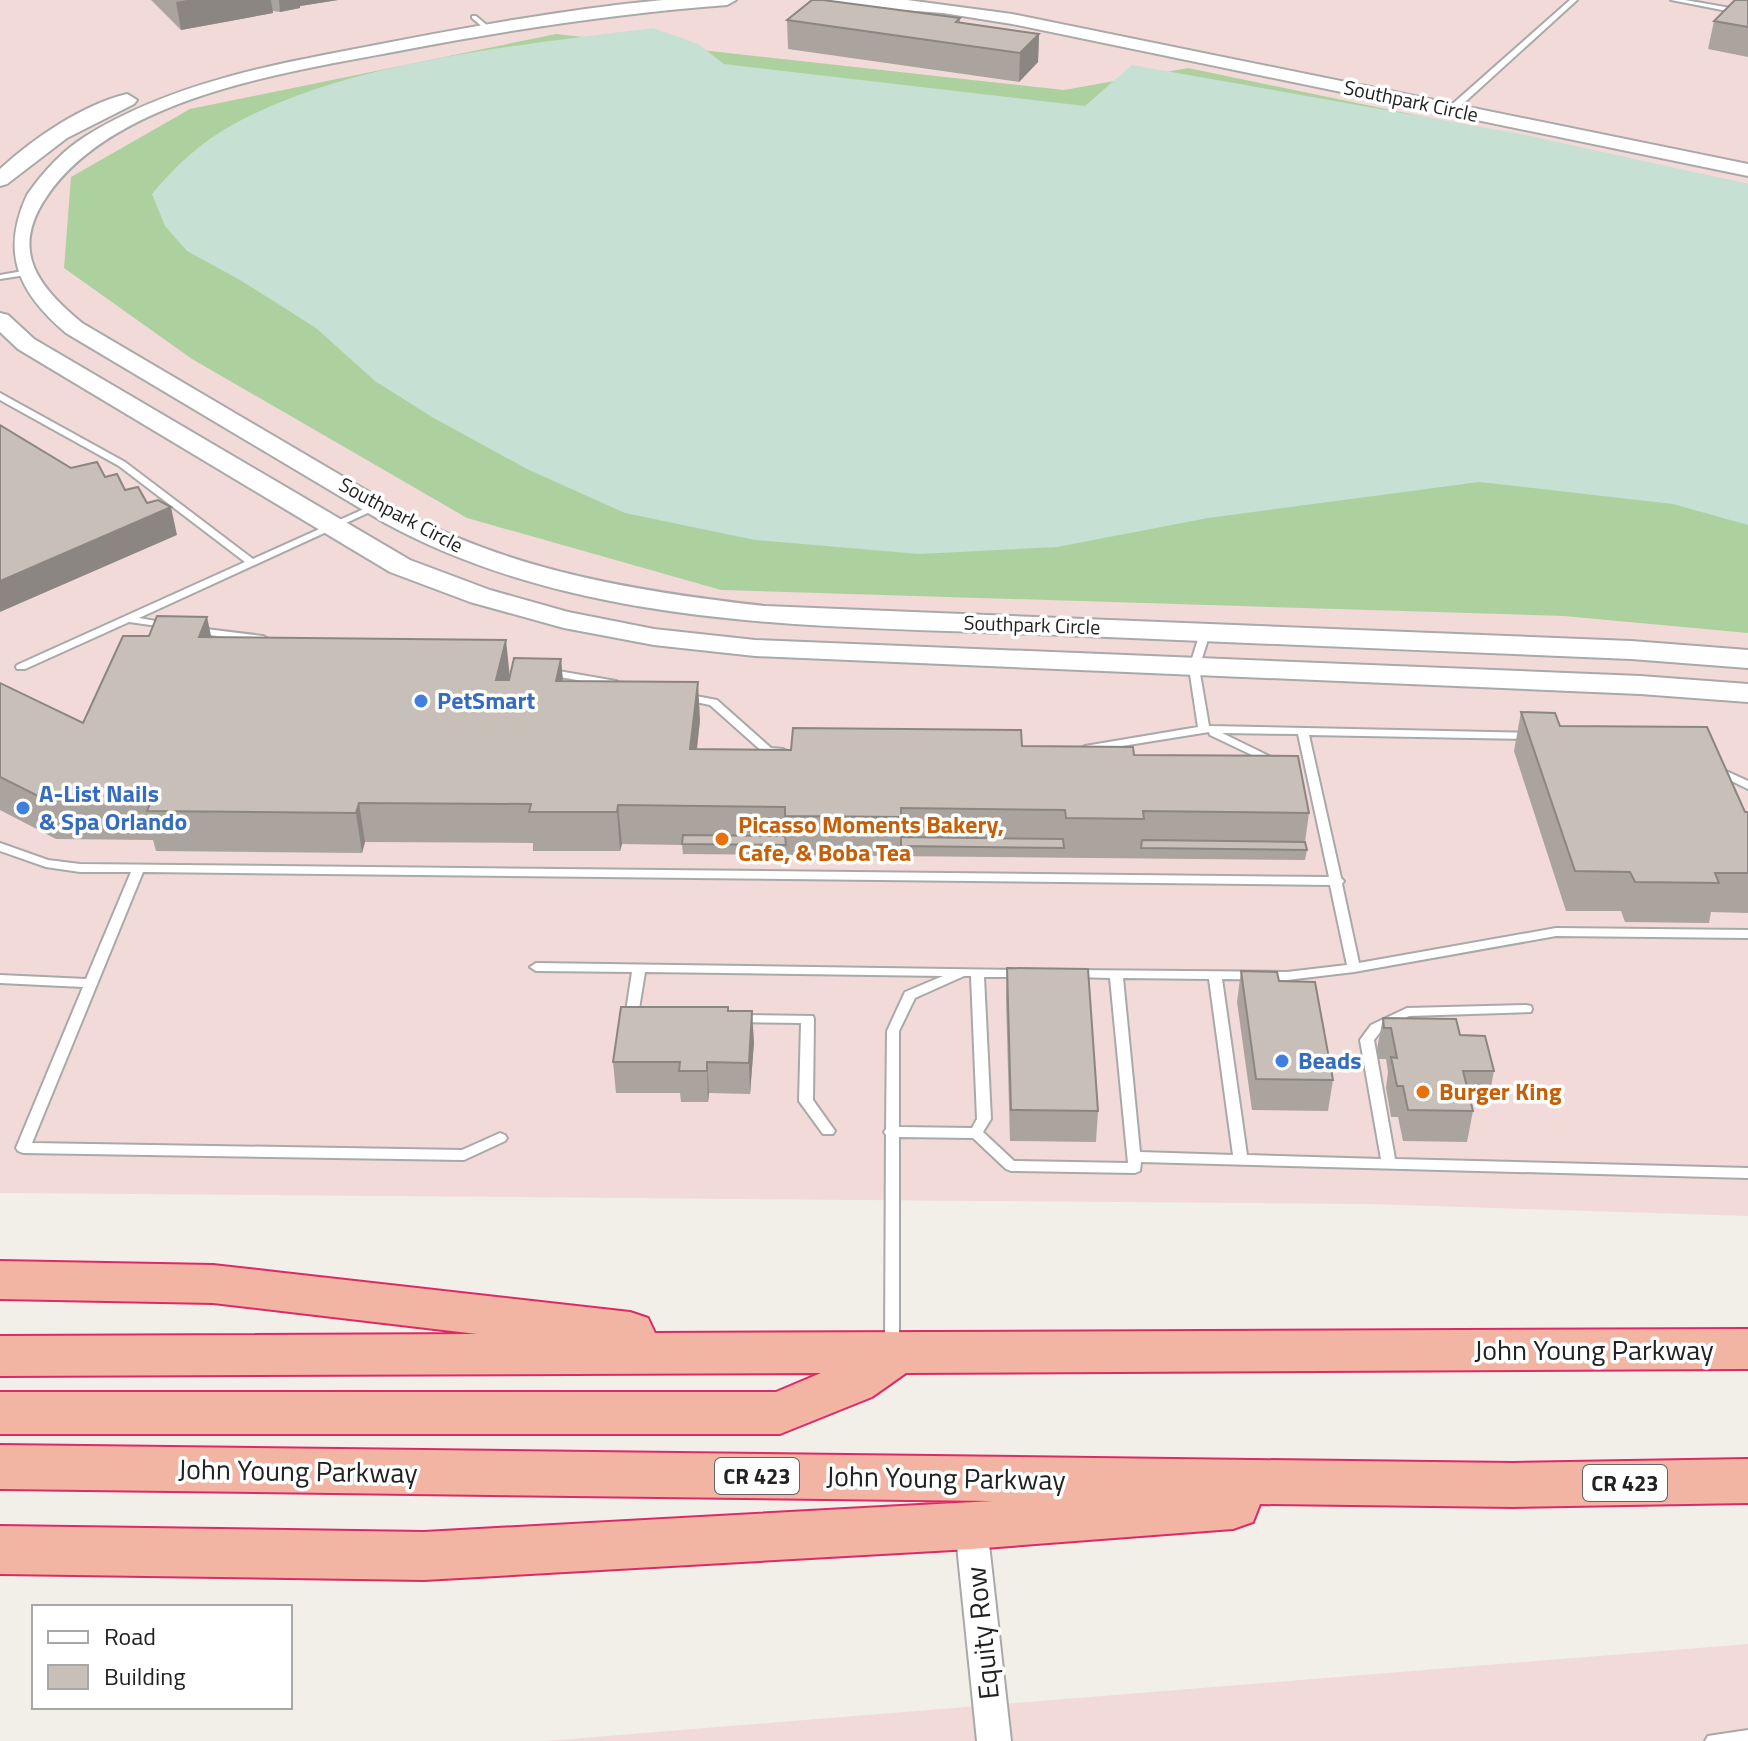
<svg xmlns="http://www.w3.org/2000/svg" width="1748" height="1741" font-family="'Titillium Web',sans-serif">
<rect width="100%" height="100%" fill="#f2efe9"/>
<g fill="#f2dad9">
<path d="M0,0h1748v1216l-381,-12 -1367,-11z"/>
<path d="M1748,1644v97h-1202l196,-16z"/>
</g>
<path fill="#add19e" d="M556,34l508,56 124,-22 560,116v449l-184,-17 -843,-26 -254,-72 -275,-159 -128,-91 7,-91 119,-68z"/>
<path fill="#c6e0d4" d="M653,28l45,16 26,20 361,42 47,-41 394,70 222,49v341l-75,-21 -194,-22 -271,36 -151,29 -138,7 -164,-14 -130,-27 -98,-44 -95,-52 -57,-36 -59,-53 -76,-48 -53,-29 -22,-25 -13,-32c23,-28 50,-53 82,-70 117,-64 288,-79 419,-96z"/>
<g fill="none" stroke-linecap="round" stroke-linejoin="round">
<defs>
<g id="service">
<path d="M1570,0h7l-122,111h-6v-4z"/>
<path d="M1671,0h14l63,11v4z"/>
<path d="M472,16h4l13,11v2h-4l-13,-11z"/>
<path d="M23,271l4,2 -1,2 -26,4v-4z"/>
<path d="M0,393l125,69 128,97 122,-55 3,-1 5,3 -244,112 33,6 1,2 -1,2 -43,-6 -104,47h-8l-1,-2 1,-2 228,-103 -126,-96 -119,-66z"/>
<path d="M198,628l65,8 5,3 -5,3 -69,-9 -1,-2 1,-2z"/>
<path d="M1205,630l5,3 -11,35 10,58 324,7 6,3 -6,3 -224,-4 32,143 3,3 -2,3 17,79 197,-35 192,2v8l-192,-2 -202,36 -67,8 -65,-1 25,176 134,4 -21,-119 11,-15 36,-17 119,-3 5,1 1,3 -1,3 -122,4 -28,15 -7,9 21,119 353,9v10l-607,-16 -1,9 -5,2 -124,-2 -5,-2 -33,-31 -74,-1v211l-2,4 -5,2 -5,-2 -2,-4 1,-213 -2,-3 2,-3 1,-98 18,-39 38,-16 -298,-4 -7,43 3,3 -1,3 -9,1 -6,-4 7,-46 -96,-1 -6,-4 6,-4 488,7 2,3 -6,4h-36l7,142 -8,13 31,29 114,2 -18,-185 -35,-1 -6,-4 2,-3 216,2 60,-7 -17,-80 -1187,-13 -111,271 430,7 38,-17 5,2 2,3 -2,3 -41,19 -441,-7 -5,-2 -2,-3 67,-161 -83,-4v-8l86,4 45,-107h-51l-34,-5 -46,-16v-8l48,17 32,4 1249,13 -31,-143 -76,-1 55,27 2,2 -2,2 -4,1 -63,-30 -1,-3 -124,20 -6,-3 6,-3 113,-19 -9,-59 11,-35zM964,976h7l6,143 -5,9 -73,-1v-96l16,-33zM1123,978l86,1 24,176 -93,-3z"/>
<path d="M547,669l69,12 5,3 -5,3 -73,-13 -1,-2 1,-2z"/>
<path d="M685,694l32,6 54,48 12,1 6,3 -6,3 -19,-2 -54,-48 -29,-6 -1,-2 1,-2z"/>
<path d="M1713,765l35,16v8l-39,-19 -2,-2z"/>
<path d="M738,1015l75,1 1,3 -1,81 22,31 -2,3h-10l-24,-33 2,-78 -68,-1 -1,-3 1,-3z"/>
<path d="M1748,1730v11h-43l3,-5z"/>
</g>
<path id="minor" d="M971,1513l11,4 5,9 24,215h-34l-22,-215 5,-9z"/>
<g id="tertiary">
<path d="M663,0h73l-9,5c-107,8 -213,24 -318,44 -114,22 -292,45 -362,147 -38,55 -9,90 35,127l321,189c112,60 238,80 362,94l866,35 117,9v18l-117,-9c-190,-8 -380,-16 -570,-24 -226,-10 -472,-1 -676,-112l-319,-190c-47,-40 -66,-79 -39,-138 16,-23 35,-44 59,-59 89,-55 195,-73 295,-92 93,-18 187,-35 282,-44z"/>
<path d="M827,0h80l105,14 736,150v12l-736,-152 -69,-11 -107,-8z"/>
<path d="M127,94l10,6 -3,4 -67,34 -60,46 -7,2v-17c34,-31 82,-64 127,-75z"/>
<path d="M0,313l8,2 26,24 376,221 80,30 78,22 86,17 101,11 885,36 108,8v18l-108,-8 -885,-38 -101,-11 -90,-17 -94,-26 -80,-30 -372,-223 -18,-17z"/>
</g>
<g id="trunk">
<path d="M0,1261l213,4 417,47 18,6 7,15 1093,-4v40l-842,4 -34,24 -92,37h-780v-42h776l45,-19 -821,3v-40l477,-2 -264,-31 -213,-4z"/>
<path d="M0,1445l1513,18 235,-4v44l-235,4 -253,-3 -7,18 -20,7 -262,20 -547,31 -424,-6v-48l424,6 569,-31 -993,-12z"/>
</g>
</defs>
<use href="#service" stroke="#a9a9a9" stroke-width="4"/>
<use href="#minor" stroke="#a9a9a9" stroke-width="4"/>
<use href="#tertiary" stroke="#a9a9a9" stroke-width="4"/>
<use href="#trunk" stroke="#dc2a67" stroke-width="4"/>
<use href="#service" fill="#fff" fill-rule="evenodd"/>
<use href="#minor" fill="#fff" fill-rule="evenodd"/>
<use href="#tertiary" fill="#fff" fill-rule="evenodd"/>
<use href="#trunk" fill="#f2b4a3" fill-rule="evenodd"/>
</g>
<g fill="#aba49e">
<path d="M151,0h187l-38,6v2l-20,4 -7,-1v2l-92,17z"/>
<path d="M1748,0v57l-40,-8 6,-28z"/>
<path d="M960,18v5l79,11 -1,28 -19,20 -231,-33 -1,-29z"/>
<path d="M211,637l299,40 51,-18 2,22 137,39 -3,30h94l231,-4 112,9 175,58 -4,29 2,8 -2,10 -622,-6 -1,-9 -60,-1 -2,7h-87v-8l-168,-1 -3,11 -206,-2 -3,-11 -97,-1 -56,-29v-127l83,40z"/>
<path d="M1521,712l39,14 185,86h3v101l-37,-1 -2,11 -84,-1 -4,-11h-55l-52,-160z"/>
<path d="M1007,968l91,143 -2,31 -86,-1 -4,-142z"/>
<path d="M1241,971l38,10 54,99 -5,31 -76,-1 -15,-108z"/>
<path d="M728,1011l26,31 -4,52 -41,-1 -1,9h-27l-1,-9h-64l-3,-31z"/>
<path d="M1383,1018l77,17 34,36 -6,31h-17l2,9 -6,31 -64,-1 -5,-24h-7l-5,-29 2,-16 -2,-13h-7l-2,-10z"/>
</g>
<g fill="#8b8681">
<path d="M187,0h84l2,13 -92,17 -5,-28z"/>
<path d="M279,0h59l-38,6v2l-20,4z"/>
<path d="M1039,34l-1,28 -19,20 1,-29z"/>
<path d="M171,507l6,28 -177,77v-31z"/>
<path d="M207,617l8,37 -16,-17z"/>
<path d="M506,640l4,38 -10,40 -4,-38z"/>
<path d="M561,659l3,37 -8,-15z"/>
<path d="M698,682l2,38 -8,68 -2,-39z"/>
<path d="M359,803l6,39 -3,11 -6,-40z"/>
<path d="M618,805l4,39 -2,7 -3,-39z"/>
<path d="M752,1011l2,31 -4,52 -1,-31z"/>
<path d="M707,1062l2,31 -1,9 -1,-31z"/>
</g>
<g fill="#c7bfb8" stroke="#8b8681" stroke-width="2">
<path d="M812,0h11l137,18 -4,4 83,12 -19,19 -233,-33z"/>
<path d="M1735,0h13v27l-34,-6z"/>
<path d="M0,425l71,43 26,-6 8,15 12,-3 8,16 13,-3 9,16 11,-3 13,7 -171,74z"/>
<path d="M157,616l50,1 -8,20 307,3 -10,40h13l5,-22 47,1 -5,22 142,1 -8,67 101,1 2,-22 228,2 1,16 111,1 1,8 164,1 11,57 -166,-2 1,8 -78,-1 -1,-8 -164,-2v9l-116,-1v-9l-167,-2 -1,7h-88l2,-8 -172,-1 -3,10 -209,-2 4,-10 -105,-1 -46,-23v-94l83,40 40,-87h26z"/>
<path d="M1521,712l34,1 5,13 147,1 38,85h3v61h-33l4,10 -84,-1 -5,-10 -55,-1z"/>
<path d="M683,835l102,1 1,9 -104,-1z"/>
<path d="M901,837l162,2 1,9 -163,-2z"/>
<path d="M1142,840l163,2 2,8 -166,-2z"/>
<path d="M1007,968l81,1 10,142 -87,-1z"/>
<path d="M1241,971l36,1 2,9 36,1 18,98 -77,-1z"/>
<path d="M621,1007h107v4h24l-3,52 -42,-1v9h-28l1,-9h-67z"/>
<path d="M1383,1018l73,1 4,16 25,1 9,35h-31l10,40 -65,-1 -5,-24h-6l-6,-29 6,1 -6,-30h-7z"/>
</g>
<g fill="#3f7fe0" stroke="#fff" stroke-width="3">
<circle cx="421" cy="701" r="8"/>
<circle cx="23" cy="808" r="8"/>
<circle cx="1282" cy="1061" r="8"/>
</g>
<g fill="#e8710a" stroke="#fff" stroke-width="3">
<circle cx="722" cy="839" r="8"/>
<circle cx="1423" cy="1092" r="8"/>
</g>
<g text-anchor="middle" stroke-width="7" stroke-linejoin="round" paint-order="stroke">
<g font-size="20" fill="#222" stroke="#fff">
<text transform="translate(1411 101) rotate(12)" y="7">Southpark Circle</text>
<text transform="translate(401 515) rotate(28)" y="7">Southpark Circle</text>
<text transform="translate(1032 625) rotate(2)" y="7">Southpark Circle</text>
</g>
<g fill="#fff" stroke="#646464" stroke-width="2">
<rect x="715" y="1458" width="84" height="36" rx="6"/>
<rect x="1583" y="1465" width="84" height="36" rx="6"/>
</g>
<g font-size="22" font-weight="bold" fill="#222">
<text x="757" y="1484">CR 423</text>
<text x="1625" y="1491">CR 423</text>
</g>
<g font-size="24" font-weight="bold" fill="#366cbe" stroke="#fff" text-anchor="start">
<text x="437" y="709">PetSmart</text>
<text x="39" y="802">A-List Nails<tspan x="39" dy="28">&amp; Spa Orlando</tspan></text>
<text x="1298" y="1069">Beads</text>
</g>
<g font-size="24" font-weight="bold" fill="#c56008" stroke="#fff" text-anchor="start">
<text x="738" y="833">Picasso Moments Bakery,<tspan x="738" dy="28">Cafe, &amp; Boba Tea</tspan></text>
<text x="1439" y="1100">Burger King</text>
</g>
<g font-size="28" fill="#222" stroke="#fff">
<text x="1594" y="1360">John Young Parkway</text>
<text transform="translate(298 1471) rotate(1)" y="10">John Young Parkway</text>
<text transform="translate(946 1478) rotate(1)" y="10">John Young Parkway</text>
<text transform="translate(982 1633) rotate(-96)" y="10">Equity Row</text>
</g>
</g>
<rect x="32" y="1605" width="260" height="104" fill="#ffffff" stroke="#a7a7a7" stroke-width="2"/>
<rect x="48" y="1631" width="40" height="12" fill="#ffffff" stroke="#a7a7a7" stroke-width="2"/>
<text x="104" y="1645" font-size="24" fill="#222222">Road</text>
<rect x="48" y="1665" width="40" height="24" fill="#c7bfb8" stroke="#a7a7a7" stroke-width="2"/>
<text x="104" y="1685" font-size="24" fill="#222222">Building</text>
</svg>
